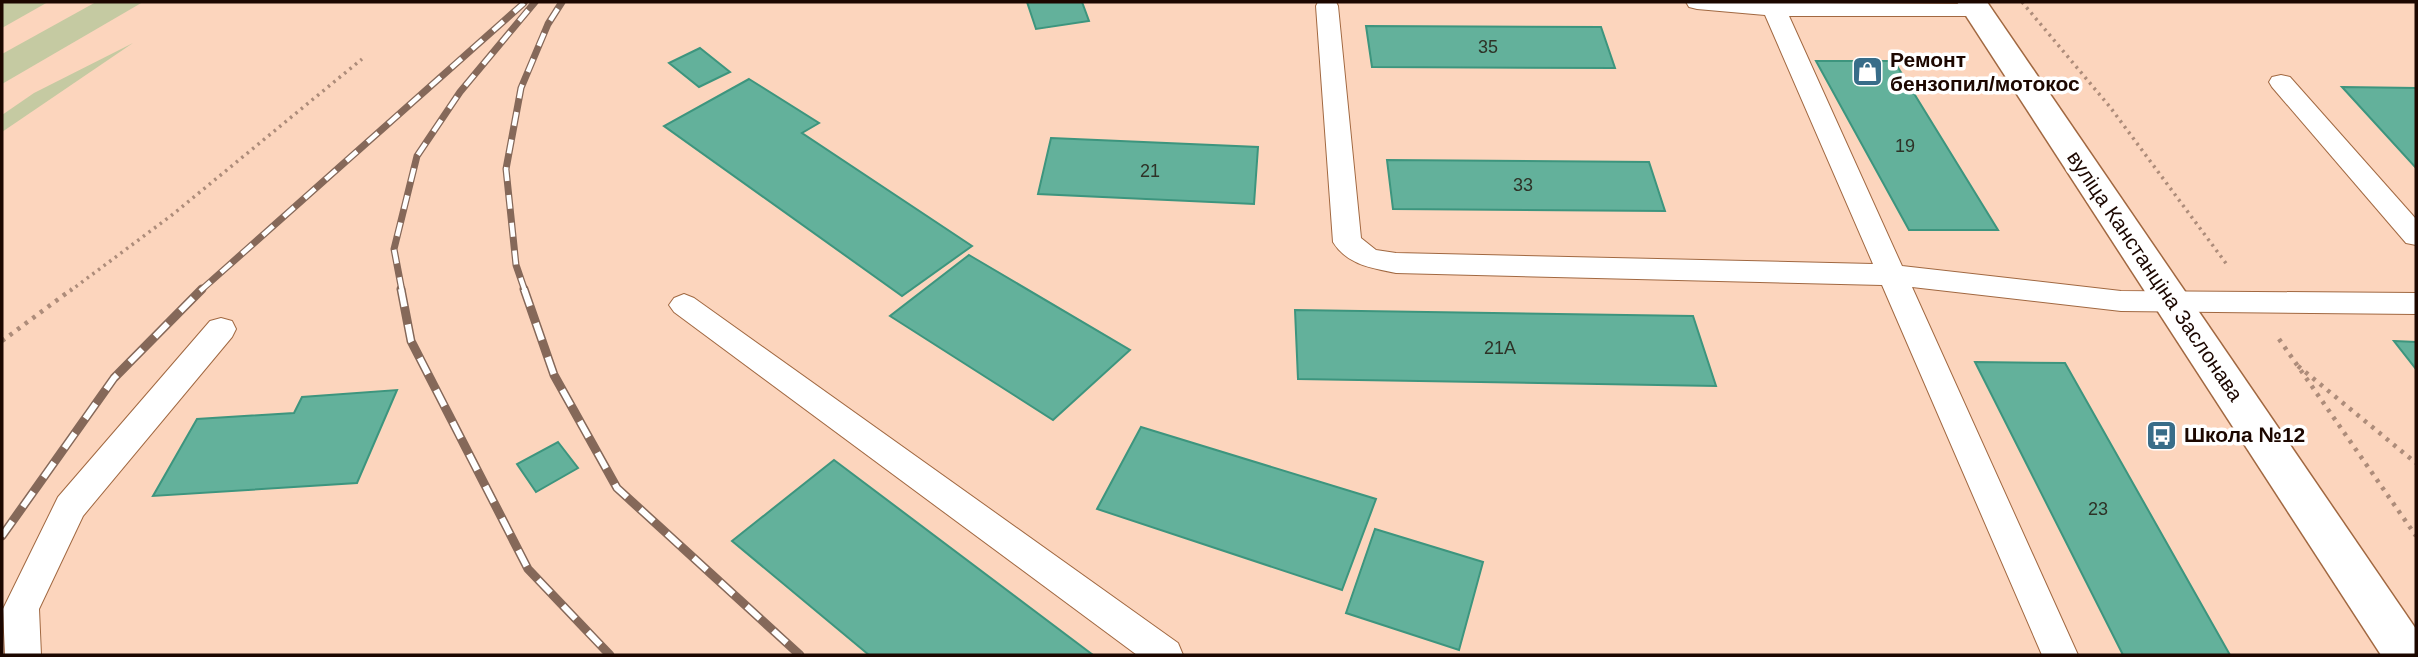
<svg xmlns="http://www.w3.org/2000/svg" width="2418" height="657" font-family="Helvetica,sans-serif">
<rect width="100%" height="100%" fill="#fcd5bd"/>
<g fill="#c5caa2">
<path d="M5,2h43l-46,26v-24z"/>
<path d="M96,2h47l-141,82v-30z"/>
<path d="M133,43l-131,89v-17l32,-22z"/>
</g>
<g fill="#63b19b" stroke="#3d957e" stroke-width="2">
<path d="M1027,2h55l7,19 -53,8z"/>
<path d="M1366,26l235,1 14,41 -243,-1z"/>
<path d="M700,48l30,24 -31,15 -30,-24z"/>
<path d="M1816,61h78l104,169h-89z"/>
<path d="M749,79l70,44 -17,10 170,113 -70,50 -238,-170z"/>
<path d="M2342,87l74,1v80z"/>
<path d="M1051,138l207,9 -4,57 -216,-10z"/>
<path d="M1387,160l262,2 16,49 -272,-2z"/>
<path d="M969,255l161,95 -77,70 -163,-104z"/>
<path d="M1295,310l398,6 23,70 -418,-7z"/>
<path d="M2394,341l22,1v27z"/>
<path d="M1975,362l90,1 165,292h-107z"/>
<path d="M397,390l-40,93 -204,13 44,-77 97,-6 8,-16z"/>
<path d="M1141,427l235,72 -34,91 -245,-81z"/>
<path d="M558,442l20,26 -42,24 -19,-28z"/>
<path d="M834,460l259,195h-224l-137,-114z"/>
<path d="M1375,529l108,33 -24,88 -113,-37z"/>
</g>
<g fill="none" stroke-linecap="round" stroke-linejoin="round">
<defs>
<g id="lane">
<path d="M1318,2h18l2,4 23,232 15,12 20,3 477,11 -108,-249 -68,-6 -8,-2 -3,-5 292,2 8,2 4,5 -4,5h-197l113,250 219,25 295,2v21l-295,-3 -209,-24 166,368h-36l-160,-370 -486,-12c-24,-5 -49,-8 -63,-31l-17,-236z"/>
<path d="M2281,75l9,2 126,142v26l-10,-2 -134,-156 -3,-5 3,-5z"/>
<path d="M684,294l10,4 484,345 5,12h-46l-463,-343 -5,-7 5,-7z"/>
<path d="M221,318l11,3 4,8 -4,8 -149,179 -44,93 2,46h-36l-2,-46 55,-112 152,-176z"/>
</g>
<path id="secondary" d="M1957,2h30l429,627v26h-35z"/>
</defs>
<use href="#lane" stroke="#a16841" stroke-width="2"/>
<use href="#secondary" stroke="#a16841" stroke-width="3"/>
<g stroke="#ad8c7a" stroke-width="3.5" stroke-dasharray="2.5 4.5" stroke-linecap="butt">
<path d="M2022,2l88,105 118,159"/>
<path d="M70,291l102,-76 190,-156"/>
</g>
<g stroke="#ad8c7a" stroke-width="4.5" stroke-dasharray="3.5 6" stroke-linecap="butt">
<path d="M2279,339l137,197"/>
<path d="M2,341l70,-52"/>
<path d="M2298,366l118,97"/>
</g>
<use href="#lane" fill="#fff" fill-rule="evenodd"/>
<use href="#secondary" fill="#fff" fill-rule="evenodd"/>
<defs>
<g id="rail-far1">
<path d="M200,291l324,-288"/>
<path d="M402,291l-8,-42 23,-93 43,-64 75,-90"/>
<path d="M525,291l-9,-26 -10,-96 15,-81 27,-64 14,-22"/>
</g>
<g id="rail">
<path d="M401,289l10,52 117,228 82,86"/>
<path d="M524,289l30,86 63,113 183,167"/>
<path d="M2,536l112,-158 88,-89"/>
</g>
</defs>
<use href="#rail-far1" stroke="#856859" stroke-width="7"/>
<use href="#rail" stroke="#856859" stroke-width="9"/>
<use href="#rail-far1" stroke="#fff" stroke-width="4.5" stroke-dasharray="14" stroke-linecap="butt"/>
<use href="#rail" stroke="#fff" stroke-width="6" stroke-dasharray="18" stroke-linecap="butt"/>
</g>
<defs>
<symbol id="shop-square" viewBox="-11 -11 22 22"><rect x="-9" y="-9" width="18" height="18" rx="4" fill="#386d89" stroke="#fff"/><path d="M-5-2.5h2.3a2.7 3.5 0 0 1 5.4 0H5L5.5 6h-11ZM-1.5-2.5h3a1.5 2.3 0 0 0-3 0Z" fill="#fff"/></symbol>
<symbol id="bus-square" viewBox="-11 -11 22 22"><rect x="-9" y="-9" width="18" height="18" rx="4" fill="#386d89" stroke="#fff"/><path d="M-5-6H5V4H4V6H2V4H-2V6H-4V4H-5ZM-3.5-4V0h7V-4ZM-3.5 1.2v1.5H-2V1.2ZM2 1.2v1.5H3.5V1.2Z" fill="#fff"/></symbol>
</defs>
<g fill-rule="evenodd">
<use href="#shop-square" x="1850" y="54" width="35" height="35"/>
<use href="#bus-square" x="2144" y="418" width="35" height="35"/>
</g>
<g text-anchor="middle" stroke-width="7" stroke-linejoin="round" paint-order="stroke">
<g font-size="18" fill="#2e3227">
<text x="1488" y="53">35</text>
<text x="1905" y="152">19</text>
<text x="1150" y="177">21</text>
<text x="1523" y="191">33</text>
<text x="1500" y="354">21А</text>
<text x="2098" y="515">23</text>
</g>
<g font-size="21" font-weight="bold" fill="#1c0700" stroke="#fff" text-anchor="start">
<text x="1890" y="67">Ремонт<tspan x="1890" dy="24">бензопил/мотокос</tspan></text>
<text x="2184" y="442">Школа №12</text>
</g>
<g font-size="21" fill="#1c0700" stroke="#fff">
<text transform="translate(2155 276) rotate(56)" y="7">вуліца Канстанціна Заслонава</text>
</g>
</g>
<rect width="2418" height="657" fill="none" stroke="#1c0700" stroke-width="7"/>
</svg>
